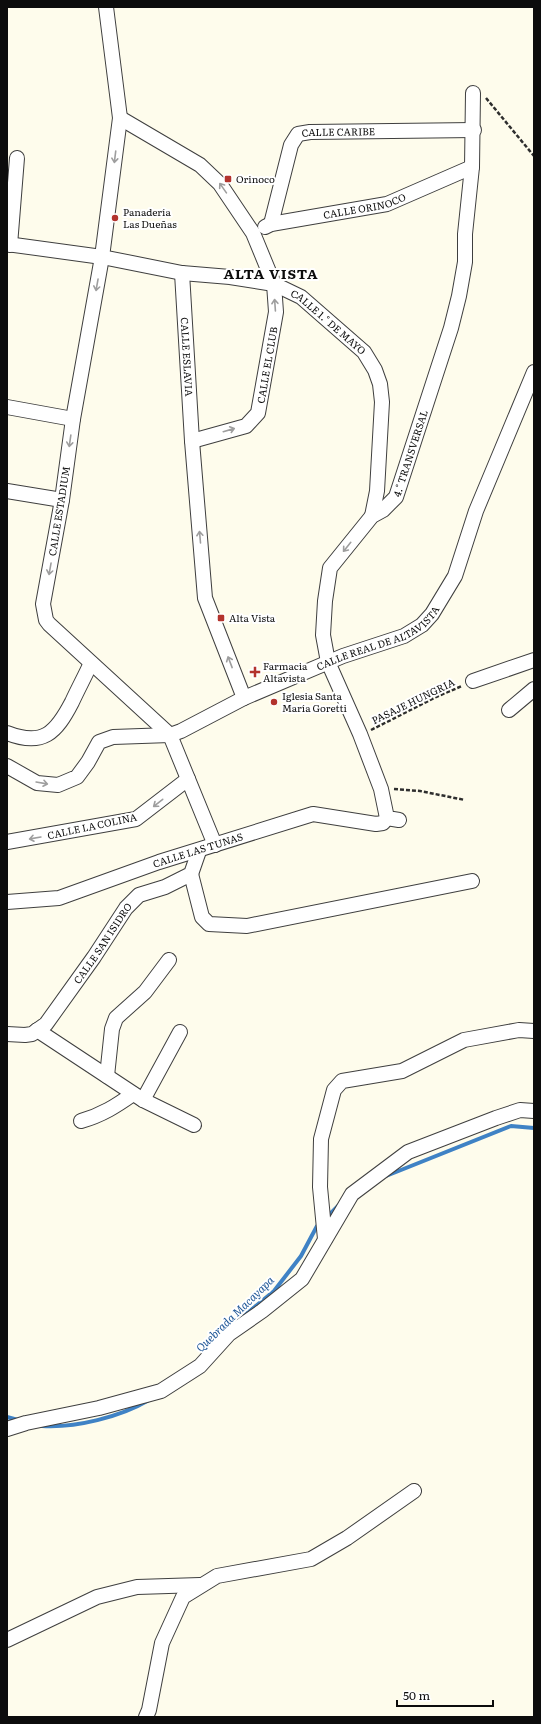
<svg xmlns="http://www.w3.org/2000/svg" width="541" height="1724" font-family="Literata,serif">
<rect width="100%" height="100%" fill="#fefcec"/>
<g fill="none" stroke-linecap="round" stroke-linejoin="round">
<g stroke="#3f82c5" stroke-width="4">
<path d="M386,1176l125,-50 23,2"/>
<path d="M326,1218l12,-12"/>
<path d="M240,1319l34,-28 27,-35 16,-30 4,-3"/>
<path d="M7,1417l11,3"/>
<path d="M42,1426c34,2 78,-9 107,-26"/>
</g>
<defs>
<g id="minor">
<path d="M106,7l14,111 -18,139 -29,162 -11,81 -19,104 3,16 3,4 121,111 45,110"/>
<path d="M120,118l80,47 20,19 33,49 21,51 2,28 -18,101 -12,13 -54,15"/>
<path id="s1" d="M271,224l20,-79 7,-11 12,-2 164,-2"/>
<path id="s2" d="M265,227l6,-3 116,-20 85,-37"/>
<path id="s3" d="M7,244l95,13 80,16 48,4 44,7 27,13 63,55 11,18 5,14 2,18 -5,89 -5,25"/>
<path d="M10,245l7,-87"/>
<path id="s4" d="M182,273l10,168 13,157 39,100"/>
<path d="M7,407l66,12"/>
<path d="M7,491l55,9"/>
<path d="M473,681l61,-21"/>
<path d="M509,710l25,-21"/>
<path d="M7,733c36,14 49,0 65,-31 6,-13 13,-26 19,-39"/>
<path id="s5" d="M7,766l30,17 21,2 19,-8 11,-15 11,-20 14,-5 57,-2 11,-4 63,-33 99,-42 61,-20 18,-11 10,-11 23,-38 21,-65 58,-139"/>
<path id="s6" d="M399,820l-12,-2 -6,-29 -21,-55 -32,-72 -5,-27 2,-34 5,-33 42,-52 11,-6 13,-13 55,-169 8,-32 6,-34v-28l7,-67 1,-74"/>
<path d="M7,842l129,-23 52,-40"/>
<path d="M191,874l11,43 7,7 38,2 225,-45"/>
<path id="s7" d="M7,902l52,-4 100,-36 154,-48 63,10 7,-1 4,-5"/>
<path d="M37,1030l106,70 51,25"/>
<path id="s8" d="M7,1034l18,1 7,-1 14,-10 48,-67 32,-49 13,-13 26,-8 26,-13 8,-23"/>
<path d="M107,1076l5,-47 4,-11 29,-26 24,-32"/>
<path d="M143,1100l37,-68"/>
<path d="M81,1121c21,-6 35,-15 52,-27"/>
<path d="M325,1239l-5,-52 1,-48 13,-49 8,-9 60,-10 62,-31 55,-10 15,1"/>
<path d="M7,1429l19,-6 73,-15 62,-17 39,-25 29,-32 33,-23 40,-32 50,-85 56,-42 88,-34 24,-8 14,1"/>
<path d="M7,1640l90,-43 40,-10 63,-2"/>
<path d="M146,1717l3,-7 13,-67 21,-46 34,-21 94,-17 36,-21 67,-47"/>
</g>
</defs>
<use href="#minor" stroke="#3f3f3f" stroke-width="16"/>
<g stroke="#2e2e2e" stroke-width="2.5" stroke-dasharray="4 2" stroke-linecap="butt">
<path d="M486,98l48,58"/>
<path d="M371,730l65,-33 26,-11"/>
<path d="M394,789l26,2 45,9"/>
</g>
<use href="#minor" stroke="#fff" stroke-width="14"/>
</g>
<defs><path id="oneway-shaft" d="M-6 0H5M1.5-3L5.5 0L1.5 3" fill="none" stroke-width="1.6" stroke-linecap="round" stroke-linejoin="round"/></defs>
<g stroke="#9e9e9e">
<use href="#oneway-shaft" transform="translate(115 157) rotate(97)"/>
<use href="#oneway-shaft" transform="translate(223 188) rotate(-125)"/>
<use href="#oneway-shaft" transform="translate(97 285) rotate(100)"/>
<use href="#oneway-shaft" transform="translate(275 305) rotate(-94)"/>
<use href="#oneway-shaft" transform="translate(229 430) rotate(-16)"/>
<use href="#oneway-shaft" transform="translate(70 441) rotate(98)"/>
<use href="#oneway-shaft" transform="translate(200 537) rotate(-95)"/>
<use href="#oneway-shaft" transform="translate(347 547) rotate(129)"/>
<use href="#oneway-shaft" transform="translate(50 569) rotate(100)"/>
<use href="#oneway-shaft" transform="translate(230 662) rotate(-111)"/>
<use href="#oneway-shaft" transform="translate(42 783) rotate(10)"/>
<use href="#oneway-shaft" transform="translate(158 803) rotate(142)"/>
<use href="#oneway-shaft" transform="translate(35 838) rotate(170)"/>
</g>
<g fill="#b3332d" stroke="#fff" stroke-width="1.5">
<rect x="224" y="175" width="8" height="8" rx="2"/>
<circle cx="115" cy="218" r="4"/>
<rect x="217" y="614" width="8" height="8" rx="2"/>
<path d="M253 666h4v4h4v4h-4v4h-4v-4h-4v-4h4z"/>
<circle cx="274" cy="702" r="4"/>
</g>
<g text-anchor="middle" stroke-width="4" stroke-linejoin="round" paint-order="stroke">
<g font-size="10" fill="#0c0c0c" stroke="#fff">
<text dy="4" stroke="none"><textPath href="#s1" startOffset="135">CALLE CARIBE</textPath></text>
<text dy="4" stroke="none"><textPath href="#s2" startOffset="102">CALLE ORINOCO</textPath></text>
<text dy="4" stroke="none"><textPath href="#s3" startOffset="337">CALLE 1.° DE MAYO</textPath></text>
<text dy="4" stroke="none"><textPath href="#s4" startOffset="84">CALLE ESLAVIA</textPath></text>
<text transform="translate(267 365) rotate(-80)" y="4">CALLE EL CLUB</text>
<text dy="4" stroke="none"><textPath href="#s6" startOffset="418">4.° TRANSVERSAL</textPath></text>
<text transform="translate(59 511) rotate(-81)" y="4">CALLE ESTADIUM</text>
<text dy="4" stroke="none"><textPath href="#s5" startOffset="420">CALLE REAL DE ALTAVISTA</textPath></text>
<text transform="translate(413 701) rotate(-26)" y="4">PASAJE HUNGRIA</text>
<text transform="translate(92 826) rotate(-12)" y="4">CALLE LA COLINA</text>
<text dy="4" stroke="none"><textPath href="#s7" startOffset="199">CALLE LAS TUNAS</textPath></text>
<text dy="4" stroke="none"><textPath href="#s8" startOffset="141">CALLE SAN ISIDRO</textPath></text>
</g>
<g font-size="10" fill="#0c0c0c" stroke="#fff" text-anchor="start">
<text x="236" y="183">Orinoco</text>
<text x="123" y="216">Panadería<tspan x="123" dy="12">Las Dueñas</tspan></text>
<text x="229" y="622">Alta Vista</text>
<text x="263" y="670">Farmacia<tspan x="263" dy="12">Altavista</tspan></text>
<text x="282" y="700">Iglesia Santa<tspan x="282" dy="12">María Goretti</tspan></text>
</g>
<g font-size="11" font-style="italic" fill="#1d5596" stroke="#fff">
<text transform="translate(235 1314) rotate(-44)" y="4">Quebrada Macayapa</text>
</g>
<g font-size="14" font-weight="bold" letter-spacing="1" fill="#0c0c0c" stroke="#fff">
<text x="271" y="279">ALTA VISTA</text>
</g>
</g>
<rect width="541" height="1724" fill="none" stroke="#0c0c0c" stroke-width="16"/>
<path d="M397 1700v6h96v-6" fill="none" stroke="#0c0c0c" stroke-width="2"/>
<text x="403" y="1700" font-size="12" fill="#0c0c0c" stroke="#ffffff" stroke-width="3" paint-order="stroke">50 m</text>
</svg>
